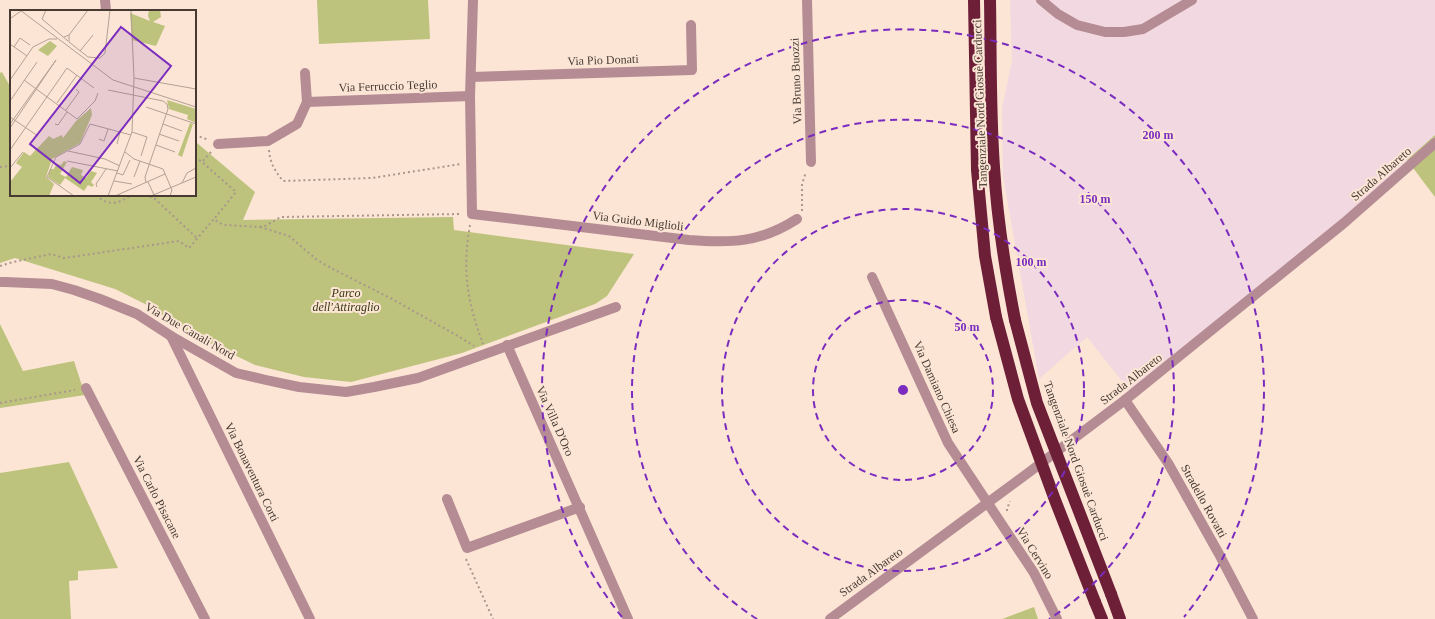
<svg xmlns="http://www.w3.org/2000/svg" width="1435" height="619" font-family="Georgia,serif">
<rect width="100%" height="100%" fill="#fce5d5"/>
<path fill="#f2d8e0" d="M1010,0h425v135l-89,82 -217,173 -42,-53 -48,42 -36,-203 -1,-68 10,-47z"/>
<g fill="#bdc37c">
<path d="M317,0h111l2,39 -111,5z"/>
<path d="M2,72l9,16v107h184v-51l2,-1 58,49 -12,28 210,-3 1,13 180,24 -27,42 -12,8 -133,49 -111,29 -47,-5 -49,-12 -64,-31 -44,-29 -32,-16 -100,-31 -15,5v-190z"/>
<path d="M1435,135v62l-28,-37z"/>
<path d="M0,324l23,47 51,-10 11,34 -85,13z"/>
<path d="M69,462l49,106 -40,3v9l-9,1 2,38h-71v-146z"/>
<path d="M1034,607l4,12h-36z"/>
</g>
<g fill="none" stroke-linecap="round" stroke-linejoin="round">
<g stroke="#a9978b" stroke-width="2" stroke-dasharray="2 3" stroke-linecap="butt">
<path d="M195,135l14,5"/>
<path d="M269,150c1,13 6,21 14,31l89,-3 89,-14"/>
<path d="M211,152l-9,10 34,30 -22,27"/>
<path d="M195,157l7,5"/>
<path d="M0,167l11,-1"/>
<path d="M96,195c13,12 22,9 35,0"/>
<path d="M145,195l9,3 43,40"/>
<path d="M802,211v-27l4,-12"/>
<path d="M470,225c-8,45 -3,76 13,119"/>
<path d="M260,227l29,9 28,24 14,8 61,31 66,37 16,10"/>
<path d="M0,266l13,-4 38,-8 13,4 115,-17 10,7 25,-29 5,4 7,2 33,2 6,-1 16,-9 180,-3"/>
<path d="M0,403l75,-13"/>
<path d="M1007,511v-2l3,-8"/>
<path d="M466,559l27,60"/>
</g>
<g stroke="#b58c94" stroke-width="10">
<path d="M105,0l1,11"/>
<path d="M473,0l-3,96 2,118 217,26c42,3 71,3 108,-21"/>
<path d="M807,0l4,162"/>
<path d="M1041,0l17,14 19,11 28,7h19l19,-3 49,-29"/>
<path d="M305,73l2,29 163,-6"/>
<path d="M471,77l221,-7 -1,-45"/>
<path d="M218,144l50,-3 29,-17 10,-22"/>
<path d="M872,277l76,166 86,130 23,46"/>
<path d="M0,282h5l47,2 22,6 26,9 37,15 34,22 65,37 30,7 33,7 47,5 28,-5 44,-9 198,-71"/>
<path d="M171,336l139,283"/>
<path d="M507,345l121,274"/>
<path d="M86,388l119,231"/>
<path d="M1125,400l43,63 51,91 34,65"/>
<path d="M447,499l20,49 113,-41"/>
<path d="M830,619l198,-146 97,-73 219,-177 91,-80"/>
</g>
<g stroke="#6e1f38" stroke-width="12">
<path d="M974,0l3,170 8,86 11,61"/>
<path d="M990,0c1,56 0,111 4,167 3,51 11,102 21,153"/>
<path d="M1111,594l9,25"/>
<path d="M1095,602l7,17"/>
</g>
<g stroke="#6e1f38" stroke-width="12">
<path d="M996,317l22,82 37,101 40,102"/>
<path d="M1015,320l22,83 74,191"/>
</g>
</g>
<g fill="none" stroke="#7b2cbf" stroke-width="2" stroke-dasharray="7 5">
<circle cx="903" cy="390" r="90"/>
<circle cx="903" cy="390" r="181"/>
<path d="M757 619A271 271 0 1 1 1049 619"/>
<path d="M622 617A361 361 0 1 1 1184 617"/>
</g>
<g text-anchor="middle" stroke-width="4" stroke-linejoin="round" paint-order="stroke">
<g font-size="12" fill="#463a32" stroke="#fce5d5">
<text transform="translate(603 60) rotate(-2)" y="4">Via Pio Donati</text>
<text transform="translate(796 81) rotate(-92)" y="4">Via Bruno Buozzi</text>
<text transform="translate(388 86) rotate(-2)" y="4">Via Ferruccio Teglio</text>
<text transform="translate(980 104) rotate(-92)" y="4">Tangenziale Nord Giosuè Carducci</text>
<text transform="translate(1381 174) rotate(-41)" y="4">Strada Albareto</text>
<text transform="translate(638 221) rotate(7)" y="4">Via Guido Miglioli</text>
<text transform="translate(190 331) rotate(30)" y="4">Via Due Canali Nord</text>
<text transform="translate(1131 379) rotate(-38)" y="4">Strada Albareto</text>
<text transform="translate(937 387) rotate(66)" y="4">Via Damiano Chiesa</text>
<text transform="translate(555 421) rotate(66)" y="4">Via Villa D'Oro</text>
<text transform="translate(1076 461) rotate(70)" y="4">Tangenziale Nord Giosuè Carducci</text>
<text transform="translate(252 472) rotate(64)" y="4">Via Bonaventura Corti</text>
<text transform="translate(157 497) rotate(63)" y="4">Via Carlo Pisacane</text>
<text transform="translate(1204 501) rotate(61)" y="4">Stradello Rovatti</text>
<text transform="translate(1035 553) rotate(58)" y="4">Via Cervino</text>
<text transform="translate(871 572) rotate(-36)" y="4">Strada Albareto</text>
</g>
<g font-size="12" font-style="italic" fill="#343711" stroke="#fce5d5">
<text x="346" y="297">Parco<tspan x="346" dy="14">dell'Attiraglio</tspan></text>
</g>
</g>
<g transform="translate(10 10)">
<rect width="186" height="186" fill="#fce5d5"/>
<path d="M139,0h11l1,7 -8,5 12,4 -9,20 -24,-6 -2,-27 20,8 -2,-5zM40,31l7,5 -9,10 -10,-6zM157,90l29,9v14l-9,-4 1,-4 -19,-6zM81,98l1,7 -12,28 -28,16 -6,18 8,7 -5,12h-39v-14l12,-15 -6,-4 8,-11 6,4 19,-20 4,3 9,-4 1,3 13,-17zM180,113l3,1 -11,33 -4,-2zM54,151l3,1 -7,12 6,3 6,-10 11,3 -2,5 5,3 5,-7 6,2 -6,9 3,3 -2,2 -4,-2 -4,6 -19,-13 -5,7 -12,-8 2,-8h4l2,-5 5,1z" fill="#bdc37c"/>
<path fill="none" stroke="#b3a194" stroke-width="1" d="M10,0l93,70 83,27M36,0l-4,9 26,22M1,8l10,-7M59,25v7l19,15 12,1 5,-5 5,-43M54,27l5,-2 19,-25M0,34l17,12M4,37l6,-9 10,7M23,37l16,-8h8M70,41l13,-16M124,68l62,11M0,70l23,-33M14,70l53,39 18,-18 3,-8M98,80l55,11 4,3 1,5 -23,68 1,6M0,91l27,-39M47,93l20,-28M136,97l50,17M56,100l13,-18 -3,-3M0,107l28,19M0,114l46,-64M45,114l3,1 9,-13M153,114l19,7M0,118l46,-68M122,122l15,5 -6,19M149,124l20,7M89,129l5,2 4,-12M107,134l3,-12M146,135l19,7M0,140l57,-82 27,20M58,141l37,8 15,7M115,142l9,7 29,10 9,21 -2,6M57,151l51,10M0,158l13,-16M107,163l6,2 7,-15M124,167l6,-16M104,171l18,3M138,172l6,13M172,173l5,-10 9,-5M87,177l-1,-3 10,-15M64,186l-27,-19 9,-20 24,-13 10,-20 41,11M98,186l24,-64 2,-54 -3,-68M105,186l50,-22M141,186l45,-19"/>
<path fill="#7b2cbf" fill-opacity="0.15" stroke="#7b2cbf" stroke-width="2" d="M111,17l50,39 -91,117 -50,-39z"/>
<rect width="186" height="186" fill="none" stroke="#463a32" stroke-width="2"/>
</g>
<circle cx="903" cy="390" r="6" fill="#7b2cbf" stroke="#fce5d5" stroke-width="2"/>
<g font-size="12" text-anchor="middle" font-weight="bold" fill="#7b2cbf" stroke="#fce5d5" stroke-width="4" stroke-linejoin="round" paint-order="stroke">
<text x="1158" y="139">200 m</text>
<text x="1095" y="203">150 m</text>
<text x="1031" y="266">100 m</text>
<text x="967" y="331">50 m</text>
</g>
</svg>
